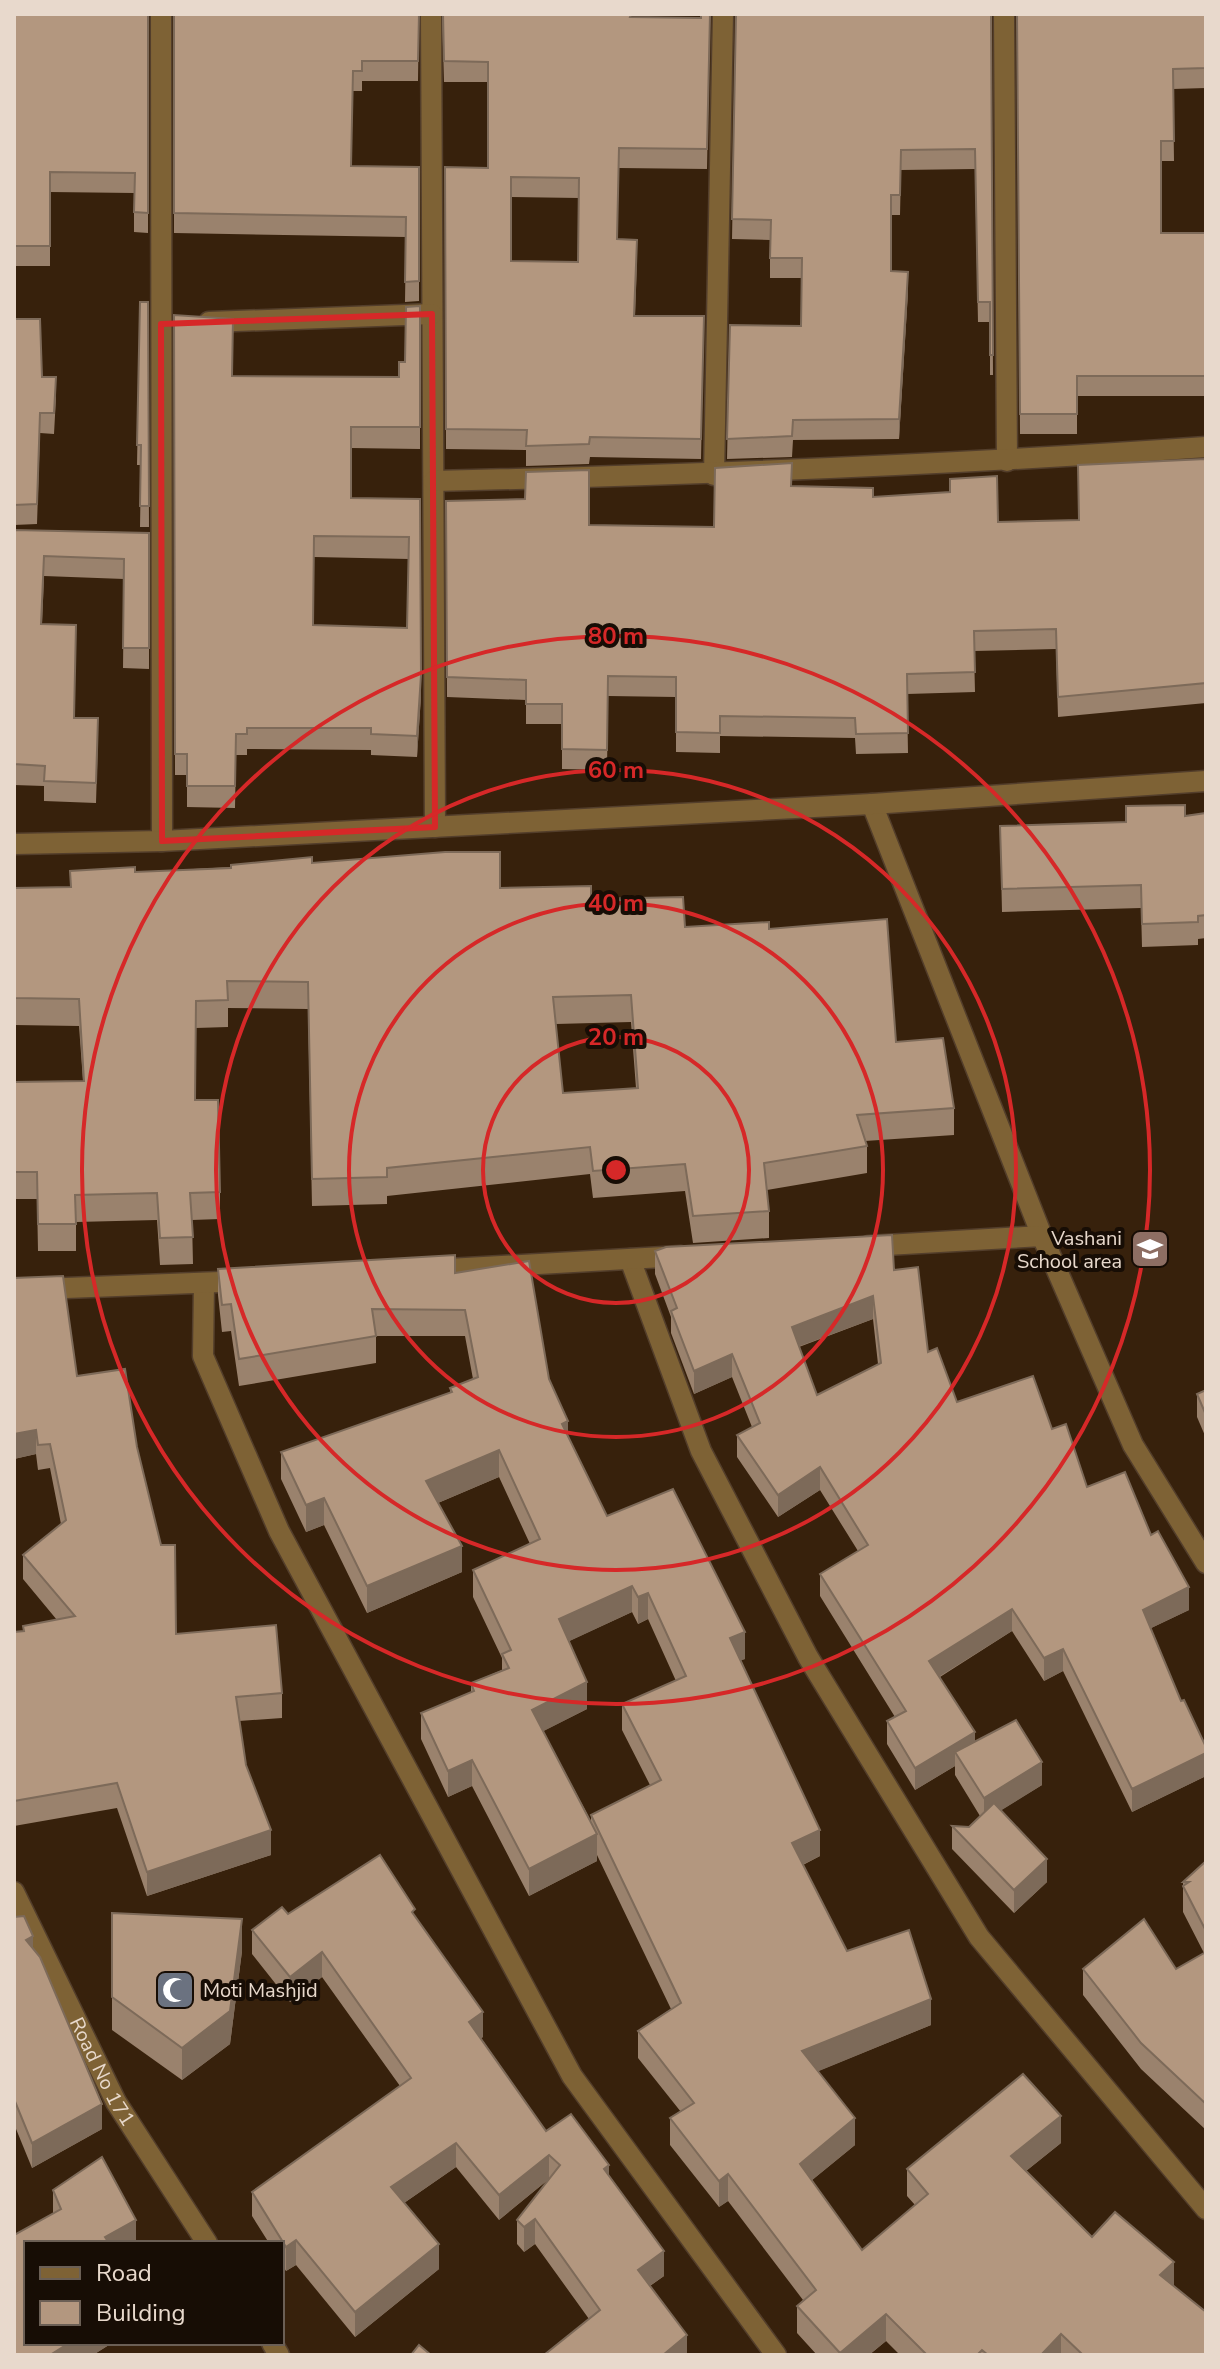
<svg xmlns="http://www.w3.org/2000/svg" width="1220" height="2369" font-family="'Nunito Sans',sans-serif">
<rect width="100%" height="100%" fill="#37210c"/>
<g fill="none" stroke-linecap="round" stroke-linejoin="round">
<defs>
<g id="minor">
<path d="M161,14l1,827"/>
<path d="M431,14l4,813"/>
<path d="M1004,14l3,447"/>
<path d="M209,322l223,-8"/>
<path d="M714,475l9,-461"/>
<path d="M434,481c258,-6 515,-16 772,-34"/>
<path d="M872,804l170,432"/>
<path d="M14,844l148,-3 710,-37 334,-23"/>
<path d="M869,1246l173,-10 91,209 73,118"/>
<path d="M630,1259l71,192 107,206 171,280 227,272"/>
<path d="M430,1270l251,-14"/>
<path d="M204,1283l-1,73 76,175 293,545 204,279"/>
<path d="M14,1290l232,-9"/>
<path id="s1" d="M14,1892l102,210 91,141"/>
<path d="M272,2343l7,12"/>
</g>
</defs>
<use href="#minor" stroke="#533e2b" stroke-width="23"/>
<use href="#minor" stroke="#7e6235" stroke-width="20"/>
</g>
<g fill="#9a826d" fill-rule="evenodd">
<path d="M14,14h134v219l-14,-1v-39l-84,-1v74h-36z"/>
<path d="M174,14h245l-1,67h-56v10h-9l-2,75 68,1v134l-14,1 1,-65 -232,-4z"/>
<path d="M442,14h189v3l70,1 9,-4 -3,155 -88,-1 -2,71 20,21 -2,56h69l-3,143 -111,-2 -1,7 -63,2v-16l-80,-1 -1,-282 43,1v-86h-44zM511,197l68,1 -1,64 -67,-1z"/>
<path d="M736,14h255l2,361h-3v-53h-12l-3,-153 -74,1 -1,45h-9v56l17,21 -9,147 -106,1 -1,17 -65,2 3,-134 71,1 1,-48h-32v-38l-38,-1z"/>
<path d="M1017,14h189v74l-33,1 1,72h-13v72h45v163h-129v38h-57z"/>
<path d="M140,302h8l1,225h-9l1,-62h-4z"/>
<path d="M420,306v143l-69,-1v50l69,1 1,197 -4,61 -46,-2v-5l-124,-1v6h-11l-1,53 -48,-1v-32h-12l-1,-460 59,61 166,1 6,-15zM314,557l95,2 -2,69 -94,-3z"/>
<path d="M14,319l28,58 14,20 -2,37 -14,-1 -3,91 -23,1z"/>
<path d="M1206,459v244l-148,14 -2,-68 -82,2 1,41 -68,2 1,59 -52,1 -1,-16 -135,-2v17l-44,-1v-55l-68,-1 -1,74 -45,-1v-45h-36v-24l-79,-3 -1,-196 143,24 125,2 78,-41 81,11 125,25 81,-2 -1,-55z"/>
<path d="M14,530l135,3v136l-26,-1 1,-89 -80,-3 -2,48 33,94 23,20 -2,65 -52,-2v-15l-30,-1z"/>
<path d="M1206,813v125l-8,1v6l-56,2 -1,-39 -139,4 -2,-86 126,-4z"/>
<path d="M312,863l279,36 94,28 84,2 127,113 58,66v27l-89,6 2,5v27l-100,17 2,21v27l-76,5 -8,-52 -92,7 -3,-24 -203,22v8l-75,2 -4,-197 -80,-1v19l-32,1 -1,72 25,92v27l-28,1 1,44 -33,1 -3,-45 -81,2v29h-38l-1,-52h-23v-117l69,-1 -4,-55 -65,-1v-137l56,-1v-16l65,1zM631,1022l5,66 -73,5 -7,-69z"/>
<path d="M655,1251l239,19 34,82 29,50 95,27 35,58 64,48 38,75 -38,18 30,73 25,46v29l-74,36 -69,-141 -19,10 -32,-50 -72,46 35,65 67,43 -41,25 46,72 -33,31 -62,-64v-23l17,1 11,-11 -25,-41v-9l-40,24 -28,-46v-23l8,-4 -75,-121v-22l38,-23 -38,-61 -42,27 -41,-60v-22l15,-8 -20,-50 -38,17 -23,-61v-16l-16,-43zM873,1319l5,45 -61,31 -18,-48z"/>
<path d="M218,1269l237,4 94,106 19,57 39,80 138,143 -4,1 79,196 -17,9 44,86 84,74 -113,46 37,74 -43,35 50,70 53,-45 -8,-9v-27l154,-26 -35,28 66,66 82,50 32,68h-306l-14,-14 -17,14h-52l-20,-22v-27l6,-6 -75,-99 -9,6 -49,-62v-27l11,-6 -43,-54v-27l33,-22 -74,-154v6l-68,35 -57,-110 -24,11 -27,-58v-26l50,-21v-9l31,-13v-12l-29,-61v-27l57,-26 -31,-67 -61,26 24,69 -95,41 -43,-88 -18,7 -25,-53v-27l169,-59v-5l23,-9 -8,-43h-89v27l-137,23 -8,-55 -9,1 -4,-37zM632,1612l6,12 10,-5 28,62 -54,23v26l28,55 -59,30v6l-48,-90 44,-22 -18,-68z"/>
<path d="M14,1278l63,98 60,71 39,187 106,59v25l-43,3 7,44 25,90 -124,41 -30,-88 -103,18v-194l9,-1v-5l34,-6 -34,-41v-24l38,-31 -11,-56 -12,2 -2,-16 -22,5z"/>
<path d="M1206,1390v48l-9,-21v-23z"/>
<path d="M1206,1861v269l-65,-61 -58,-74v-26h93l28,-16 -21,-41v-30z"/>
<path d="M112,1913l130,38 -12,93 -48,36 -70,-50z"/>
<path d="M288,1914l127,3 68,120 -2,1 65,93 63,46 55,99 -14,10 37,69 -98,-36 -54,-75 -11,8 -7,-8v-24l32,-41 -50,41 -43,-53 -52,36 35,66 -84,68 -59,-72 -10,6 -4,-6v-22h-13l-17,-27v-24l148,-106 -78,-109 -32,25 -38,-48v-24z"/>
<path d="M14,1917l19,31 69,181 -70,39 -18,-44z"/>
<path d="M102,2157l34,63v23h-110v100h86l-19,12h-79v-120l39,-21v-24z"/>
</g>
<g fill="#7d6a59">
<path d="M908,272v20l-9,147v-20z"/>
<path d="M421,675v21l-4,61v-21z"/>
<path d="M873,1296v23l-81,30v-22z"/>
<path d="M732,1354v23l-38,17v-23z"/>
<path d="M568,1421v27l-6,-24z"/>
<path d="M36,1430v24l-22,5v-25z"/>
<path d="M499,1450v27l-73,31v-27z"/>
<path d="M820,1467v23l-42,27v-22z"/>
<path d="M324,1498v27l-18,7v-27z"/>
<path d="M462,1546v26l-95,41v-27z"/>
<path d="M632,1586v26l-73,34v-27z"/>
<path d="M1189,1587v23l-46,22v-22z"/>
<path d="M648,1593v26l-10,5v-27z"/>
<path d="M1012,1609v22l-83,52v-22z"/>
<path d="M745,1632v27l-15,5v-26z"/>
<path d="M1063,1649v22l-19,10v-23z"/>
<path d="M587,1682v27l-55,28v-27z"/>
<path d="M975,1732v22l-20,-2v14l-40,24v-22z"/>
<path d="M1206,1753v23l-74,36v-23z"/>
<path d="M472,1760v26l-24,11v-26z"/>
<path d="M1042,1762v23l-58,36v-23z"/>
<path d="M271,1830v25l-124,41v-24z"/>
<path d="M820,1830v26l-28,14v-27z"/>
<path d="M597,1834v27l-68,35v-27z"/>
<path d="M1047,1859v23l-33,31v-23z"/>
<path d="M242,1919v32l-12,93 -48,36v-32z"/>
<path d="M33,1936v25l-7,-21z"/>
<path d="M322,1952v25l-32,25v-25z"/>
<path d="M931,1999v26l-129,53v-27z"/>
<path d="M483,2012v25l-14,9v-24z"/>
<path d="M102,2104v25l-70,39v-25z"/>
<path d="M1061,2116v27l-50,40v-27z"/>
<path d="M855,2118v27l-55,45v-26z"/>
<path d="M456,2143v24l-65,45v-25z"/>
<path d="M549,2155v24l-50,41v-25z"/>
<path d="M609,2165v25l-5,-21z"/>
<path d="M728,2174v27l-9,6v-26z"/>
<path d="M535,2219v25l-11,8v-25z"/>
<path d="M136,2220v23h-31v-6z"/>
<path d="M296,2240v25l-10,6v-24z"/>
<path d="M439,2244v25l-84,68v-25z"/>
<path d="M664,2251v25l-26,18v-24z"/>
<path d="M1174,2262v26l-14,-13z"/>
<path d="M886,2314v27l-17,14h-29v-2z"/>
<path d="M1061,2334v21h-20z"/>
<path d="M687,2335v20h-24z"/>
<path d="M69,2343h43l-19,12h-43z"/>
</g>
<g fill="#b3977f" stroke="#7d6a59" stroke-width="2" fill-rule="evenodd">
<path d="M14,14h134v199l-14,-1 1,-39 -85,-1v74h-36z"/>
<path d="M174,14h245l-1,47h-56v10h-9l-2,95 68,1v114l-14,1 1,-65 -232,-4z"/>
<path d="M443,14h188l-1,3 71,1v-4h9l-3,135 -88,-1 -2,91 20,1 -3,76h70l-3,123 -111,-2 -1,7 -63,2 1,-16 -81,-1 -1,-262 43,1v-106l-44,-1zM511,177l68,1 -1,84 -67,-1z"/>
<path d="M736,14h255l2,341h-3v-53h-12l-3,-153 -74,1 -1,45h-9v76l17,1 -9,147 -106,1 -1,16 -65,3 3,-114 71,1 1,-68h-32l1,-38 -39,-1z"/>
<path d="M1017,14h189v54l-33,1 1,72h-13v92h45v143h-129v38h-57z"/>
<path d="M140,302h8l1,204h-9l1,-61h-4z"/>
<path d="M420,306v121h-69v71l69,1 1,176 -4,61 -46,-2v-6h-124v6h-11l-1,52h-48v-32h-12l-1,-439 59,4 -1,57 167,1v-15h6l1,-55zM314,536l95,1 -2,91 -94,-3z"/>
<path d="M14,319h26l2,58h14l-2,36h-14l-3,91 -23,1z"/>
<path d="M1206,459v224l-148,14 -2,-68 -82,2 1,41 -68,2 1,59 -52,1 -1,-16 -135,-2v17l-44,-1v-55l-68,-1 -1,74 -45,-1v-45h-36v-24l-79,-3 -1,-176 79,-2 1,-27 63,-2v55l125,2 1,-59 77,-5 -1,23 82,2v9l77,-5v-13l47,-3 1,46 81,-2 -1,-55z"/>
<path d="M14,530l135,3v115h-26l1,-89 -80,-3 -3,68 35,1 -2,93h24l-2,65 -52,-2 1,-15 -31,-2z"/>
<path d="M1185,805v11l21,-3v102l-8,1v6l-56,2 -1,-39 -139,4 -2,-63 126,-4v-16z"/>
<path d="M445,852h55v36l91,-2v13l92,-2 2,30 84,-5v7l118,-10 9,123 47,-4 11,70 -97,7 10,31 -103,17 5,48 -76,5 -8,-52 -92,7 -3,-24 -203,21v9l-75,2 -4,-197 -81,-1 1,19 -32,1 -1,99h23l2,92 -30,1 3,44 -33,1 -3,-45 -82,2 1,29h-38l-1,-52h-23v-90l70,-1 -5,-82 -65,-1v-110l57,-1 -1,-16 65,-4v5l96,-4v-3l81,-8v6zM631,995l7,93 -75,5 -10,-96z"/>
<path d="M892,1235l2,35 24,-3 10,85 9,-4 20,54 76,-26 19,53 14,-5 21,63 38,-15 26,63 7,-4 31,56 -46,23 38,91 3,-1 22,47v6l-74,36 -69,-140 -19,9 -32,-49 -83,52 46,71 -60,36 -28,-47 19,-10 -86,-137 48,-29 -48,-78 -42,28 -41,-60 23,-12 -28,-69 -38,17 -23,-60 6,-3 -22,-57 11,-4zM873,1296l8,67 -64,32 -25,-68z"/>
<path d="M455,1255v18l74,-12 20,118 19,42 -6,3 45,92 66,-27 72,143 -15,6 90,192 -28,13 55,108 62,-21 22,69 -129,52 53,67 -55,46 62,86 66,-56 -21,-25 116,-95 38,42 -50,40 81,81 23,-25 59,50 -14,13 46,37v43h-123l-22,-21 -20,21h-53l-6,-5 -5,5h-50l-41,-41 -46,39 -43,-47 19,-16 -88,-116 -9,7 -49,-63 24,-15 -56,-72 43,-28 -90,-188 70,-35 -39,-76 64,-28 -38,-83 -10,4 -6,-11 -73,33 28,63 -55,28 65,124 -68,35 -57,-109 -24,11 -27,-58 53,-22 -3,-8 38,-15 -7,-14 9,-4 -38,-80 67,-31 -41,-89 -73,31 36,65 -95,40 -43,-88 -18,7 -25,-53 171,-60 -2,-4 28,-11 -13,-67 -93,-1 4,27 -137,23 -8,-55 -9,1 -4,-36z"/>
<path d="M63,1276l14,100 48,-7 12,78 24,98h14l1,89 100,-9 6,68 -46,4 10,68 25,65 -124,42 -30,-89 -103,18v-169l10,-1 -1,-5 52,-10 -52,-61 43,-35 -16,-76 -12,1 -2,-15 -22,4v-156z"/>
<path d="M1206,1390v25l-9,-21z"/>
<path d="M1016,1720l26,42 -58,36 -29,-46z"/>
<path d="M994,1803l53,56 -33,31 -62,-64 17,1z"/>
<path d="M380,1855l35,54 -3,3 71,100 -14,10 77,109 25,-17 38,51 -5,4 60,82 -26,19 49,65 -24,20h-119l56,-45 -65,-91 -11,8 -7,-7 43,-55 -11,-10 -50,40 -43,-52 -65,44 48,57 -84,68 -59,-72 -10,7 -34,-55 159,-114 -89,-126 -32,25 -38,-47 30,-23 6,7z"/>
<path d="M1206,1861v70l-23,-45 6,-4h-6z"/>
<path d="M112,1913l130,6 -12,92 -48,37 -70,-51z"/>
<path d="M24,1916l9,20 -7,4 14,17 62,147 -70,39 -18,-44v-182z"/>
<path d="M1144,1919l32,50 30,-17v152l-65,-61 -58,-74z"/>
<path d="M102,2157l34,63 -31,17 4,6h-83v100h43l-19,12h-36v-120l47,-26 -8,-19z"/>
<path d="M419,2345l12,10h-20z"/>
</g>
<path fill="none" stroke="#d62828" stroke-width="6" stroke-linejoin="round" d="M432,314l3,513 -273,14 -1,-517z"/>
<g fill="none" stroke="#d62828" stroke-width="4">
<circle cx="616" cy="1170" r="133"/>
<circle cx="616" cy="1170" r="267"/>
<circle cx="616" cy="1170" r="400"/>
<circle cx="616" cy="1170" r="534"/>
</g>
<defs>
<symbol id="school-square" viewBox="-11 -11 22 22"><rect x="-9" y="-9" width="18" height="18" rx="4" fill="#8d6e63" stroke="#170d05"/><path d="M0-5L7-2L0 1L-7-2ZM-4 1L0 2.5L4 1V4Q0 6-4 4Z" fill="#fff"/></symbol>
<symbol id="mosque-square" viewBox="-11 -11 22 22"><rect x="-9" y="-9" width="18" height="18" rx="4" fill="#6b7280" stroke="#170d05"/><path d="M3.5-4.9A6 6 0 1 0 3.5 4.9A5 5 0 1 1 3.5-4.9Z" fill="#fff"/></symbol>
</defs>
<g fill-rule="evenodd">
<use href="#school-square" x="1128" y="1227" width="44" height="44"/>
<use href="#mosque-square" x="153" y="1968" width="44" height="44"/>
</g>
<g text-anchor="middle" stroke-width="8" stroke-linejoin="round" paint-order="stroke">
<g font-size="20" fill="#e8d9cc" stroke="#170d05" text-anchor="end">
<text x="1122" y="1245">Vashani<tspan x="1122" dy="23">School area</tspan></text>
<text x="203" y="1997" text-anchor="start">Moti Mashjid</text>
</g>
<g font-size="20" fill="#e8d9cc" stroke="#170d05">
<text dy="7" stroke="none"><textPath href="#s1" startOffset="200">Road No 171</textPath></text>
</g>
</g>
<circle cx="616" cy="1170" r="12" fill="#d62828" stroke="#170d05" stroke-width="4"/>
<g font-size="24" text-anchor="middle" font-weight="bold" fill="#d62828" stroke="#170d05" stroke-width="8" stroke-linejoin="round" paint-order="stroke">
<text x="616" y="644">80 m</text>
<text x="616" y="778">60 m</text>
<text x="616" y="911">40 m</text>
<text x="616" y="1045">20 m</text>
</g>
<rect width="1220" height="2369" fill="none" stroke="#e8d9cc" stroke-width="32"/>
<rect x="24" y="2241" width="260" height="104" fill="#170d05" stroke="#6b5f55" stroke-width="2"/>
<rect x="40" y="2267" width="40" height="12" fill="#7e6235" stroke="#6b5f55" stroke-width="2"/>
<text x="96" y="2281" font-size="24" fill="#e8d9cc">Road</text>
<rect x="40" y="2301" width="40" height="24" fill="#b3977f" stroke="#6b5f55" stroke-width="2"/>
<text x="96" y="2321" font-size="24" fill="#e8d9cc">Building</text>
</svg>
